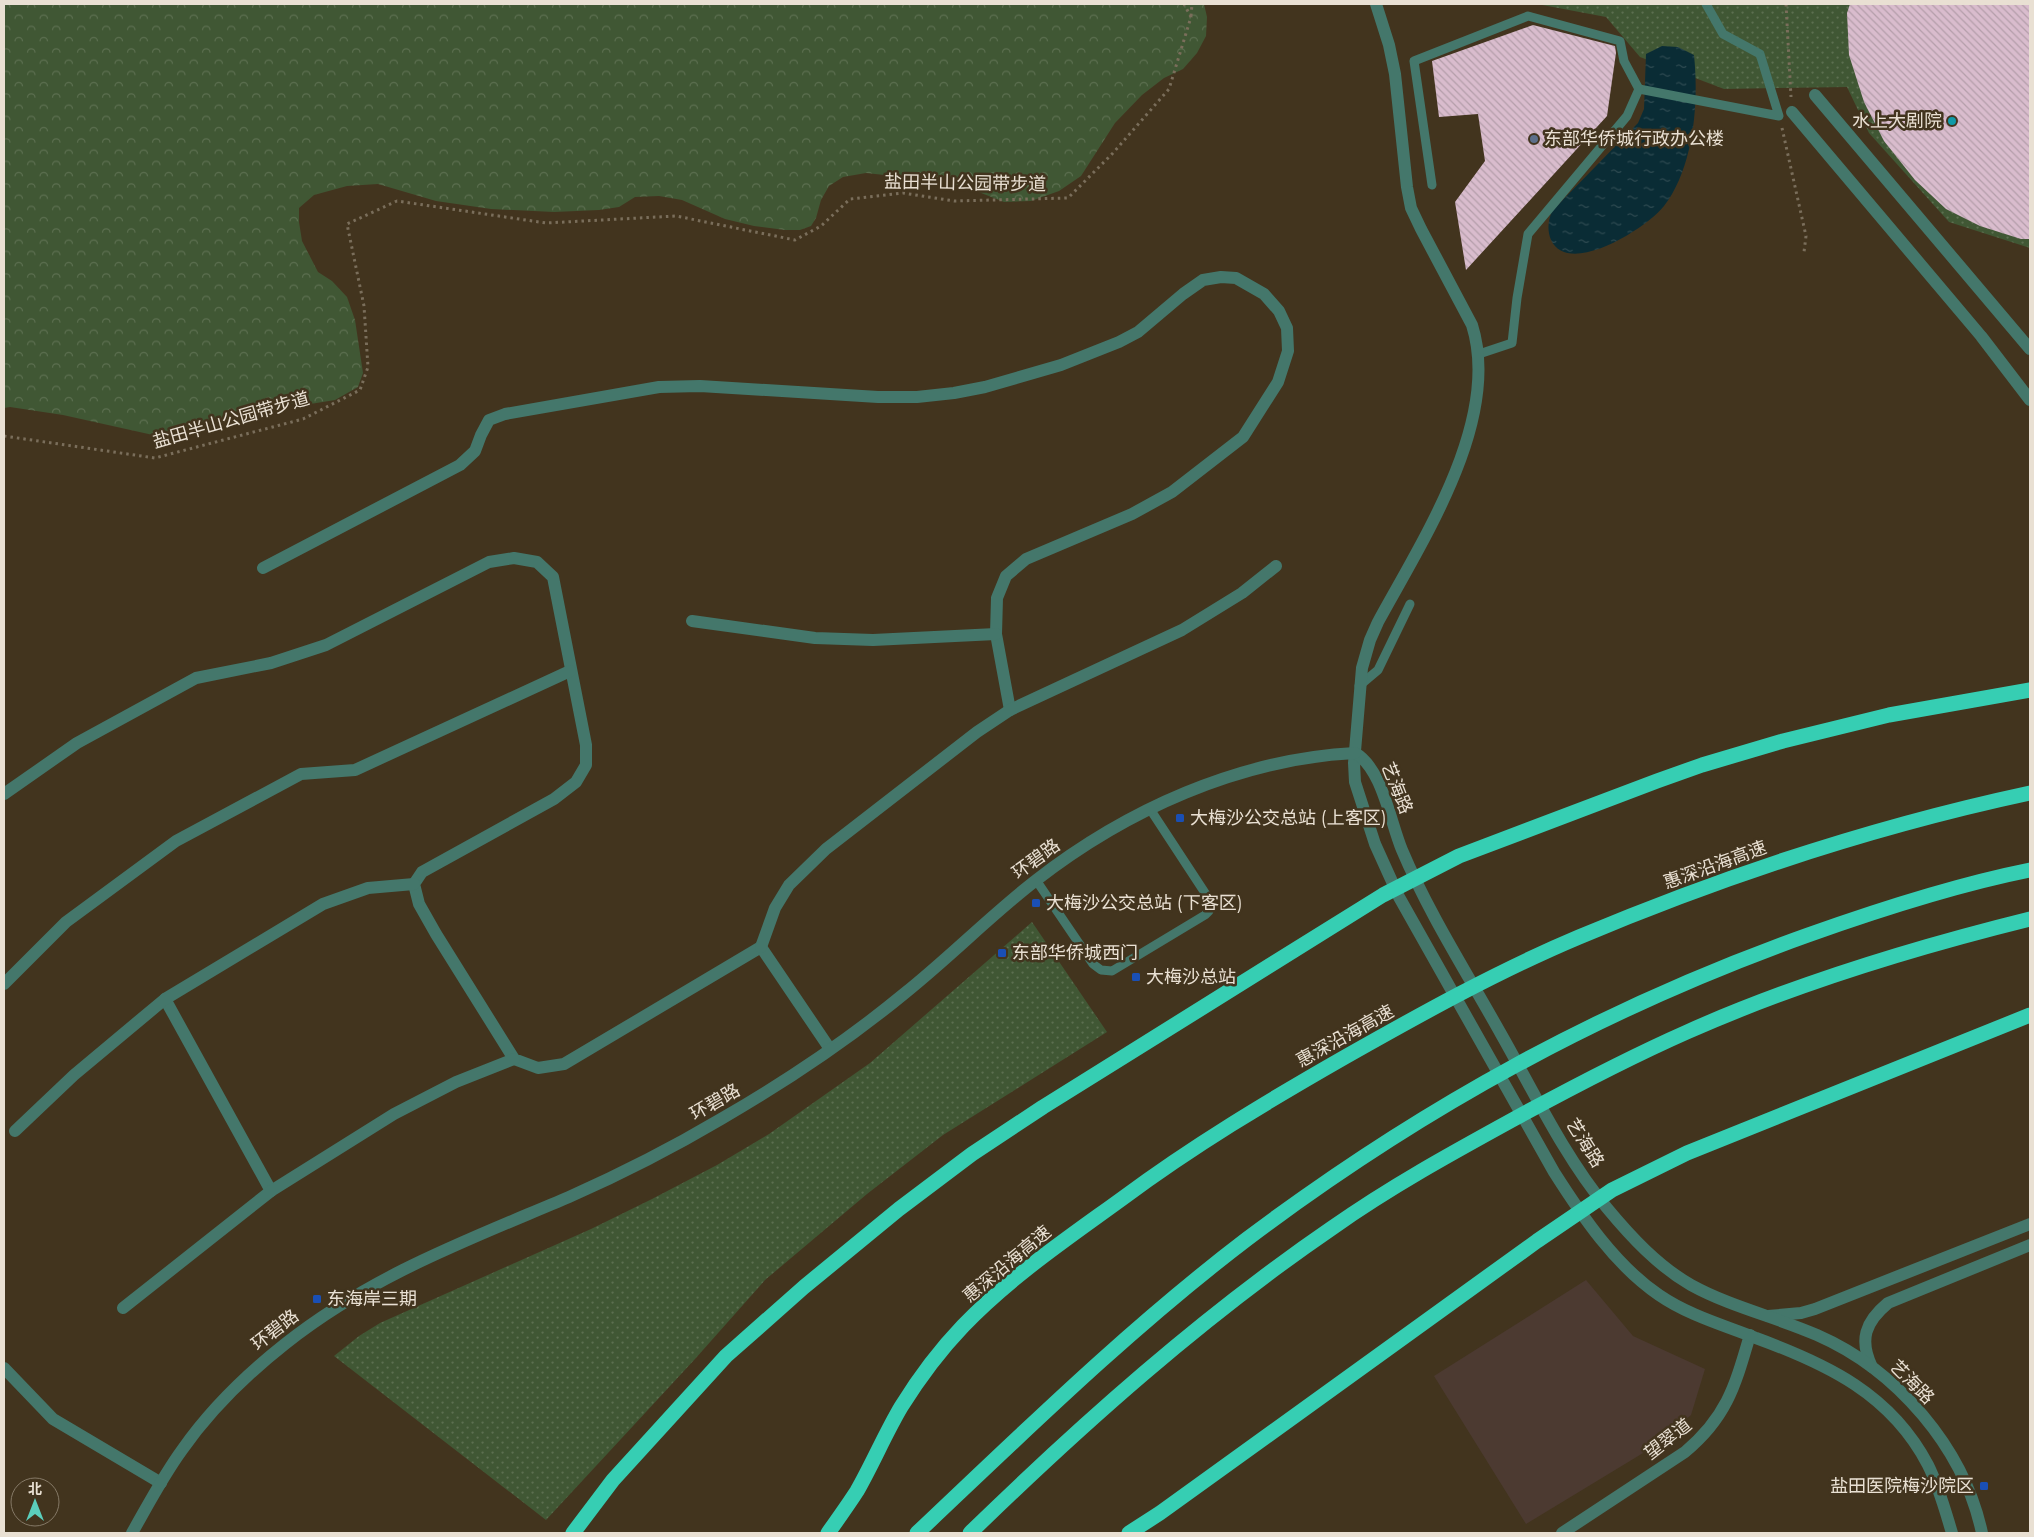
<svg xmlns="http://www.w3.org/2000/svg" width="2034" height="1537" font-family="Montserrat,'Noto Sans SC',sans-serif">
<defs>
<pattern id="green-dots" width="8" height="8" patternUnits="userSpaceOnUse" patternTransform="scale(1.25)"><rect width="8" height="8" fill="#405734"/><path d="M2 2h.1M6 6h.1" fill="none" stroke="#5c6f50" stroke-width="1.8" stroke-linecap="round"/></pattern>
<pattern id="forest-crowns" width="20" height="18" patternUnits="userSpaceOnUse" patternTransform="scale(1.25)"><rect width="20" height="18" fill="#405734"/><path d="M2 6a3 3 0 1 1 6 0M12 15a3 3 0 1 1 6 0" fill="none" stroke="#5c6f50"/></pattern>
<pattern id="water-ripples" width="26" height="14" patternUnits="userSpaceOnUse" patternTransform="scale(1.25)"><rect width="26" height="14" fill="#0a2c35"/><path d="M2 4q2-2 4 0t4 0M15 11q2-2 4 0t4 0" fill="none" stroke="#2e4a51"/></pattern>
<pattern id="building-back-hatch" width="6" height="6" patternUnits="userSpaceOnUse" patternTransform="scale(1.25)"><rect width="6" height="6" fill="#d9bccd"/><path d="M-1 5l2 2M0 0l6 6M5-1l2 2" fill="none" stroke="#b49eaa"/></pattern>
</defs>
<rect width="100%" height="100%" fill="#42341e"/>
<path fill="#4c3a31" d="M1586,1280l47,56 72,33 -14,46 -38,32 -127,77 -92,-148z"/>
<g fill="url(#green-dots)">
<path d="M1537,4h493v244l-81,-26 -80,-89 -22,-46 -123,2 -84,-32 -34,-40z"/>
<path d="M1032,922l75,110 -164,103 -76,59 -102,86 -70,79 -149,161 -212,-164 25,-20 21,-13 211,-94 61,-30 65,-34 52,-31 101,-71z"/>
</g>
<path fill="url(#forest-crowns)" d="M4,4h1200l3,13 -1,19 -9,17 -14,16 -19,9 -22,17 -27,28 -34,53 -22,15 -28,10 -27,1 -38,-15 -26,-6 -74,-8 -23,4 -14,9 -8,14 -5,18 -5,8 -11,4h-15l-31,-4 -29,-7 -43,-19 -23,-4 -24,1 -16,10 -20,3 -45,2 -63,-3 -55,-8 -58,-17 -31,2 -33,9 -15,13v14l3,19 16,31 14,9 15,16 8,23 8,53 -5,14 -23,13 -31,5 -29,-3 -36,8 -44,23 -33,4 -99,-22 -53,-8 -6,1z"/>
<path fill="url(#water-ripples)" d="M1662,46l16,1 16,8c5,47 0,112 -30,151 -16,21 -95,72 -113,34 -4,-10 -3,-19 1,-29l86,-88 6,-14 2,-55z"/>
<g fill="url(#building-back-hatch)">
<path d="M1850,4h180v235h-9l-41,-13 -34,-17 -31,-29 -31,-39 -20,-39 -15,-47 -2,-42z"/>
<path d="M1533,25l82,21 1,7 -9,63 -141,154 -11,-68 30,-41 -7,-47 -39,3 -7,-56z"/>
</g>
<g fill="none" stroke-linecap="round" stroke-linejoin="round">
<g stroke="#7a6e5b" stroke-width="3" stroke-dasharray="2.5 4" stroke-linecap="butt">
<path d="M1786,4l5,93"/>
<path d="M1191,16l1,-12"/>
<path d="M1782,128l24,108 -2,16"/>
<path d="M4,436l151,22 148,-39 57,-29 8,-23 -4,-61 -17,-82 50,-23 149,22 130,-7 119,24 26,-14 29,-27 53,-6 51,8 114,-3 45,-45 56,-64 22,-72 -7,-13"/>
</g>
<g stroke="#44776b" stroke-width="9">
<path d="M1639,89l140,27 -19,-62 -37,-20 -17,-30"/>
<path d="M1432,185l-18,-124 114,-45 92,25 4,20 15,28 -12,27 -99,118 -11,64 -5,45 -33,11"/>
<path d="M1359,686l19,-16 32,-66"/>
<path d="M1036,880l57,84 8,6 11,1 93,-56 4,-4v-12l-59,-90"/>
</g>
<g stroke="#44776b" stroke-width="12">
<path d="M1815,95l215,254"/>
<path d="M1792,112l189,224 49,64"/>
</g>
<g stroke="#44776b" stroke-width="12">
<path d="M263,568l197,-103 15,-14 6,-16 8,-15 16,-6 154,-27 41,-1 178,11h39l37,-4 31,-6 76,-22 58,-23 19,-10 45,-38 20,-14 18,-3 15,1 28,16 15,17 8,17 1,23 -10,31 -35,55 -71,55 -40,22 -106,45 -20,17 -9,22 -1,36 14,76"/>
<path d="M692,621l123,17 58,2 123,-6"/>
<path d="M4,794l73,-51 119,-65 75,-15 55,-18 163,-83 25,-4 23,4 16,15 33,168v20l-10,17 -22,17 -132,73 -8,12 5,20 17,30 78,125 24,9 26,-4 197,-117 69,102"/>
<path d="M761,947l14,-39 14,-23 37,-36 151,-117 33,-22 172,-80 60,-37 34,-27"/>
<path d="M4,984l62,-62 110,-81 125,-67 54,-4 215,-99"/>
<path d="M165,999l106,192"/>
<path d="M15,1131l59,-56 91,-76 158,-95 45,-16 46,-4"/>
<path d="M123,1308l148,-117 123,-77 62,-32 58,-23"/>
<path d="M1768,1316l33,-3 14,-4 215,-85"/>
<path d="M1872,1367c-13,-27 -7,-45 16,-64l142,-58"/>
<path d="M4,1368l49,51 108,64"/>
<path d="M1562,1533l123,-81c42,-35 50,-66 65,-117"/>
</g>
<g stroke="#44776b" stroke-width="12">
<path d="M1376,4l13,41 6,29 12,113 4,21 10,21 51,96c30,95 -50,216 -94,297l-8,18 -8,28 -8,95 1,19 20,62 24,53 155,275c28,44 61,93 105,123 29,20 64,30 97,43 71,26 135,56 172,127 11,22 17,45 24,68"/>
<path d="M1355,753c27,15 35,68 47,97 27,64 65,123 99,184 33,58 63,122 106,174 24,29 51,58 84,77 40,22 85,32 126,50 80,35 147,113 165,198"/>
<path d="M132,1533c16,-28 31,-57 50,-83 28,-40 65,-76 103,-106 87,-69 183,-104 284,-147 52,-23 103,-49 152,-78 64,-37 127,-79 184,-126 45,-36 85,-77 130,-112 91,-71 204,-122 320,-128"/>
</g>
<g stroke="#36ceb3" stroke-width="15">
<path d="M573,1533l40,-53 113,-124 78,-69 95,-78 73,-55 71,-47 340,-212 76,-39 198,-75 45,-16 81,-24 106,-26 141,-25"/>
<path d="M828,1533c10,-14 20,-28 29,-42 16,-28 28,-57 44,-84 18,-29 39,-57 62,-81 47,-49 105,-88 160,-128 70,-52 145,-97 222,-141 76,-43 153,-86 234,-120 145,-61 297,-111 451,-144"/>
<path d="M917,1533c107,-101 213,-205 330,-294 174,-131 356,-231 561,-304 73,-26 147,-50 222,-65"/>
<path d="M970,1533c112,-109 232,-216 362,-305 58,-41 120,-75 182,-109 57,-31 114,-61 173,-87 110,-49 226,-84 343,-113"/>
<path d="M1129,1533l31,-20 377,-272 75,-51 75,-37 343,-138"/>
</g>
</g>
<circle fill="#0f9aa8" stroke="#42341e" stroke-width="2" cx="1952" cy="121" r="5"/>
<circle fill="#5c6f8a" stroke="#42341e" stroke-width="2" cx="1534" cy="139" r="5"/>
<g fill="#1a4fb4" stroke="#42341e" stroke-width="2">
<rect x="1175" y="813" width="10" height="10" rx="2.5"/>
<rect x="1031" y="898" width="10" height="10" rx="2.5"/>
<rect x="997" y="948" width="10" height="10" rx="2.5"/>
<rect x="1131" y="972" width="10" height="10" rx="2.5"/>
<rect x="312" y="1294" width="10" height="10" rx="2.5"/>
<rect x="1979" y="1481" width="10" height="10" rx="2.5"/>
</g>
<g text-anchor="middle" stroke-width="5" stroke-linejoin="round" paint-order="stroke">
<g font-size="18" fill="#e9e0d3" stroke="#42341e" text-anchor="start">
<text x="1942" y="127" text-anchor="end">水上大剧院</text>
<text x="1544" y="145">东部华侨城行政办公楼</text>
<text x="1190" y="824">大梅沙公交总站 (上客区)</text>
<text x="1046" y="909">大梅沙公交总站 (下客区)</text>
<text x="1012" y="959">东部华侨城西门</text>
<text x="1146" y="983">大梅沙总站</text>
<text x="327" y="1305">东海岸三期</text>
<text x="1974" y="1492" text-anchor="end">盐田医院梅沙院区</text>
</g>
<g font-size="18" fill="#e9e0d3" stroke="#42341e">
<text transform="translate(965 183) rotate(1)" y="6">盐田半山公园带步道</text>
<text transform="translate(231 420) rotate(-16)" y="6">盐田半山公园带步道</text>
<text transform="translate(1397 788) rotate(68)" y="6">艺海路</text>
<text transform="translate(1036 859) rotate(-36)" y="6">环碧路</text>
<text transform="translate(1715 865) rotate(-20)" y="6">惠深沿海高速</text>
<text transform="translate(1345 1036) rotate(-29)" y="6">惠深沿海高速</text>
<text transform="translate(715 1102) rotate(-30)" y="6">环碧路</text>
<text transform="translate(1585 1143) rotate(58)" y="6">艺海路</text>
<text transform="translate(1007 1264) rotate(-40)" y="6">惠深沿海高速</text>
<text transform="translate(275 1330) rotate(-38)" y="6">环碧路</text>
<text transform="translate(1912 1382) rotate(45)" y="6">艺海路</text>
<text transform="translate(1668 1439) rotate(-38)" y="6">望翠道</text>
</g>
</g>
<rect width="2034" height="1537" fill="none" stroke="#e9e0d3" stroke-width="10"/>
<g transform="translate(35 1502)"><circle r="24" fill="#42341e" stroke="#857966"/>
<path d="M0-4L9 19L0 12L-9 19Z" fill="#5bcebc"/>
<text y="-8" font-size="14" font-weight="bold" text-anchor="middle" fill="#e9e0d3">北</text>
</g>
</svg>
